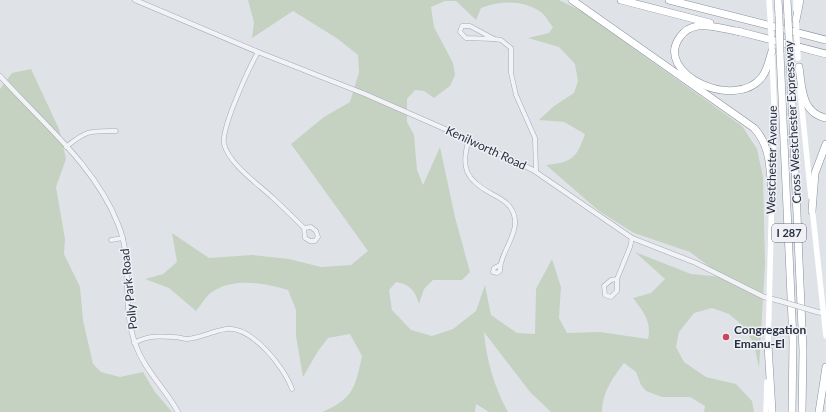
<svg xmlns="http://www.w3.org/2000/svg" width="826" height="412" font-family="Lato,sans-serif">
<rect width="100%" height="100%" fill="#dfe3e8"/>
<g fill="#c5d2c1" fill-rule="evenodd">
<path d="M248,0h311l22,11 161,115 15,23 6,28 2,87 -6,104 -5,-24 -12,-19 -13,-11 -17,-6 -18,5 -15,19 -3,15 8,15 22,15 30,7 16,17 2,11h-50l1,-6 -15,-9h-28l-16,-6 -5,-6 -5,-13 -12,-9c-11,14 -22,30 -22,49h-51l-21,-20 -46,-60c2,27 11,57 24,80h-19l-13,-8 -1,8h-153c32,-14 33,-24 40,-56l-12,-22 -22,4 -10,13 -15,26 -7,-41v-26l-8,-20c-24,-7 -54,-13 -76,2 -6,4 -11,13 -16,19l-27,-23 -24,-9 18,-5 14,-12 -5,-29 37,25 43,-3 37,4 32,8 30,-2 17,-14 -77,-107 33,-27 26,-15 9,-30 -1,-17 -20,-16 -45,-28 -41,27 2,-16zM445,1h11l20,19 5,-12c19,-8 43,-8 60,4 5,4 8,11 12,15l-4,6 -21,5 31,9 16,17 3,17 -4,12 -20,13 -15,14 25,2 21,12c-9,25 -13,28 -39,31l53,46 35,22 56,19 33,25 -32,-3 -56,-22 30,27 -14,14 -18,5c10,13 19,24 15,41l-48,-7 -33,1 -8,-15 2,-31 -9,-28 -16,30 -1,45 -18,-1 -26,-18 -6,-30 -9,26 -23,18 -21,7 -21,-6 -19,-20 -3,-20 7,-8c14,2 19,9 23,22l5,-15 9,-9h29l8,-8 -15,-55 -15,-70 -17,38 -6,-15 -3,-35 -7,-13v-23l8,-9 9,1 10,7 16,-12 5,-11 -2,-12 -19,-36 -3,-20z"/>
<path d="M31,69l28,60 7,30 -10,28 9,52 -1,15 16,33 3,33 10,44 8,8 19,5 23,-5 12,20 17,20h-172v-323l12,-16z"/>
</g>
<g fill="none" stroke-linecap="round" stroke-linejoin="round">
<defs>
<g id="minor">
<path d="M462,26h8l24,13 -28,-1 -6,-6z"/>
<path d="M494,39l7,1 10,8v25l5,22 19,43 1,33"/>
<path d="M258,52c-9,16 -37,76 -34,92 5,20 34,40 49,54 11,10 21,20 31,30l7,-1 5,4 2,6 -3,4h-5l-5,-3 -1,-10"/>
<path d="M469,139c-9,29 -3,41 23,55 6,3 14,7 18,13 16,22 -11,44 -10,64l-3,2 -4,-1 1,-4 6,-3"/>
<path d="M66,147c21,-17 24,-16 50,-16"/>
<path d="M111,240l12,-2"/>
<path d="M617,279l-6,1 -7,6 1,9 6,2 6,-6v-12l13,-32 2,-9"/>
<path d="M134,343c15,-8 25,-7 41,-6 4,0 8,2 12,2 13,-1 26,-8 39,-10 26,-3 58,38 66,60"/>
</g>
<g id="tertiary">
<path d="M135,0l123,52 107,42 112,49 56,27 99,68 64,25 68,34 16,4"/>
<path d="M0,76c42,47 95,89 118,148 16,38 3,81 17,119 9,27 30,45 43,69"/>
<path d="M814,311l12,3"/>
</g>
<g id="motorway">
<path d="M572,0l182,128c17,18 16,42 18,66"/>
<path d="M621,0l89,23"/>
<path d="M669,0l157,40"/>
<path d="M778,0l1,16"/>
<path d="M787,0l1,18"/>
<path d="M796,20l4,-20"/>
<path d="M737,31l89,23"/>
<path d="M741,32c-14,-2 -30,-8 -43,-6 -7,1 -14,5 -18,11 -27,36 55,75 82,40 6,-8 7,-17 10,-26"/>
<path d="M780,53l13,288 -1,71"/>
<path d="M790,56l13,295 -1,61"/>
<path d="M799,67c3,20 2,46 27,51"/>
<path d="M812,211l3,-38 11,-29"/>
<path d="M768,345l4,67"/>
<path d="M819,412l7,-45"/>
</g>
</defs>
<use href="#minor" stroke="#a5aab2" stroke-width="5"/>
<use href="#tertiary" stroke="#a5aab2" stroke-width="5.5"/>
<use href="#motorway" stroke="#87909e" stroke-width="8"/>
<use href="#minor" stroke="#f2f3f7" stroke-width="4"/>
<use href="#tertiary" stroke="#f2f3f7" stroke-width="4.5"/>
<g stroke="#fff" stroke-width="5.5">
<path d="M769,0l1,14"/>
<path d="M796,0v10"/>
<path d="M772,56l2,46 -1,68"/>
<path d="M800,90l11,107"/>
<path d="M812,207l14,129"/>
<path d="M768,348l4,-158"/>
<path d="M766,412l1,-30"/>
</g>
<use href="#motorway" stroke="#fff" stroke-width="7"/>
<defs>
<path id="tertiary-bridge" d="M780,301l34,10"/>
<g id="motorway-bridge">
<path d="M779,16l1,37"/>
<path d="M788,18l2,38"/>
</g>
</defs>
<use href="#tertiary-bridge" stroke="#a5aab2" stroke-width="5.5" stroke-linecap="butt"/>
<use href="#motorway-bridge" stroke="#87909e" stroke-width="8" stroke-linecap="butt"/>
<use href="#tertiary-bridge" stroke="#f2f3f7" stroke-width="4.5"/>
<g stroke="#fff" stroke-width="5.5">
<path d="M770,14l2,37"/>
<path d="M796,20l2,38"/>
</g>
<use href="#motorway-bridge" stroke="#fff" stroke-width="7"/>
</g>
<circle fill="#ca4758" stroke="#eff1f6" stroke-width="1.5" cx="726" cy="337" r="4"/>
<g text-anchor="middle" stroke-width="3" stroke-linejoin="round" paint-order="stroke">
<rect fill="#eff1f6" stroke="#646a76" stroke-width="1" x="772" y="224" width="34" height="18" rx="3"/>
<g font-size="11" font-weight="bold" fill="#29303f">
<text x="789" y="237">I 287</text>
</g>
<g font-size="12" fill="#29303f" stroke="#eff1f6">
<text transform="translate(793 122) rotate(-93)" y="4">Cross Westchester Expressway</text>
<text transform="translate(486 148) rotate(25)" y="4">Kenilworth Road</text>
<text transform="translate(772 160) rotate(-89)" y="4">Westchester Avenue</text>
<text transform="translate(129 289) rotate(-96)" y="4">Polly Park Road</text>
</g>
<g font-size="12" font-weight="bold" fill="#29303f" stroke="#eff1f6" text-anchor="start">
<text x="734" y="334">Congregation<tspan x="734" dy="14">Emanu-El</tspan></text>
</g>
</g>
</svg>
